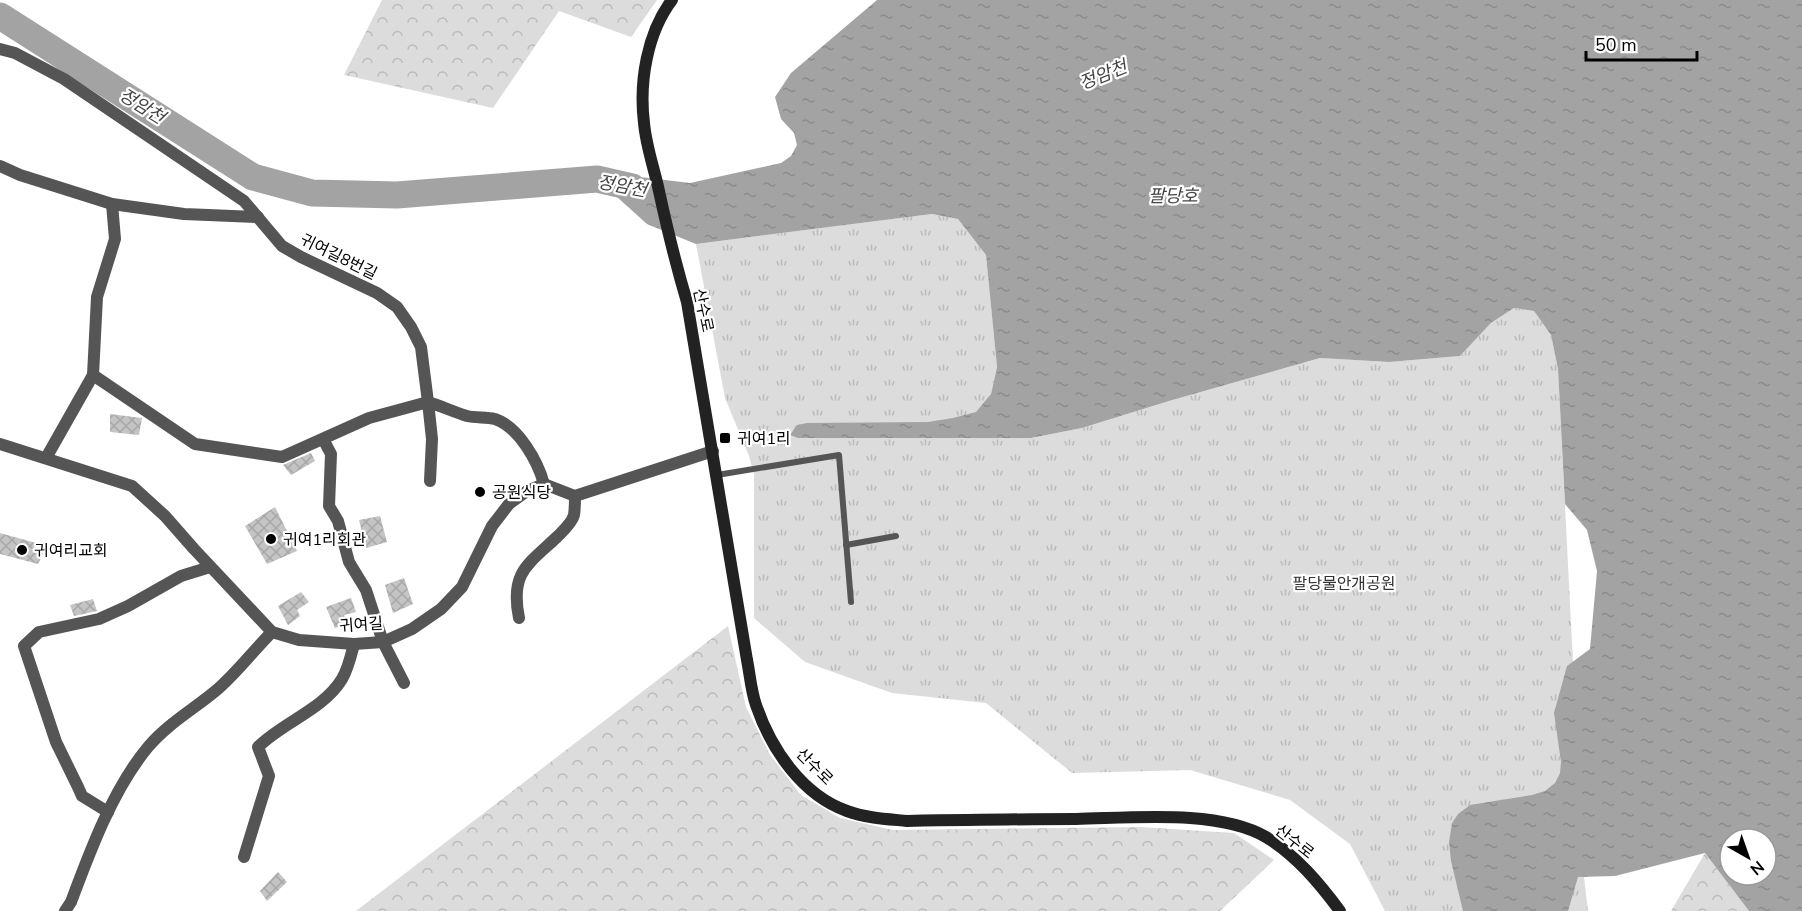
<svg xmlns="http://www.w3.org/2000/svg" width="1802" height="911" font-family="'Nunito Sans','Noto Sans KR',sans-serif">
<defs>
<pattern id="forest-crowns" width="20" height="18" patternUnits="userSpaceOnUse" patternTransform="scale(1.5)"><rect width="20" height="18" fill="#dcdcdc"/><path d="M2 6a3 3 0 1 1 6 0M12 15a3 3 0 1 1 6 0" fill="none" stroke="#bbb"/></pattern>
<pattern id="park-tufts" width="24" height="20" patternUnits="userSpaceOnUse" patternTransform="scale(1.5)"><rect width="24" height="20" fill="#dcdcdc"/><path d="M3 7l-1-3M5 7V3M7 7l1-3M15 17l-1-3M17 17v-4M19 17l1-3" fill="none" stroke="#bbb"/></pattern>
<pattern id="water-ripples" width="26" height="14" patternUnits="userSpaceOnUse" patternTransform="scale(1.5)"><rect width="26" height="14" fill="#a3a3a3"/><path d="M2 4q2-2 4 0t4 0M15 11q2-2 4 0t4 0" fill="none" stroke="#8b8b8b"/></pattern>
<pattern id="building-cross-hatch" width="8" height="8" patternUnits="userSpaceOnUse" patternTransform="scale(1.5)"><rect width="8" height="8" fill="#c4c4c4"/><path d="M0 0l8 8M0 8l8-8" fill="none" stroke="#a7a7a7"/></pattern>
</defs>
<rect width="100%" height="100%" fill="#fff"/>
<g fill="url(#forest-crowns)">
<path d="M382,0h275l-26,37 -72,-26 -66,97 -149,-33z"/>
<path d="M728,626l18,81 24,48 31,40 39,23 53,12 248,-3 93,6 40,27 -54,51h-864z"/>
<path d="M1705,853l44,58h-78z"/>
</g>
<path fill="url(#park-tufts)" d="M932,214l26,5 28,36 11,112 -6,27 40,44 51,-10 87,-27 151,-43 69,4 71,-6 31,-33 23,-15 20,3 17,24 7,34 26,508 4,34h-203l-35,-67 -60,-44 -100,-30 -118,3 -86,-70 -94,-10 -87,-31 -51,-44v-143l-5,-19 -24,-58 -29,-154z"/>
<path fill="url(#water-ripples)" fill-rule="evenodd" d="M877,0h925v911h-53l-44,-58 -90,23 -37,1 -10,34h-105l-12,-50 -2,-19 3,-19 6,-9 12,-9 62,-10 13,-4 10,-8 5,-10 1,-11 -7,-49 13,-47 23,-17 7,-78 -10,-41 -22,-26 -7,-135 -7,-34 -17,-24 -20,-3 -23,15 -31,33 -71,6 -69,-4 -151,43 -87,27 -51,10h-233l-8,-3 7,-10 10,-2 121,-1 25,-4 23,-6 15,-18 6,-27 -11,-112 -28,-36 -26,-5 -236,30 -49,-20 -50,-45 35,-3 58,7 91,-20 10,-7 6,-11 -3,-12 -13,-14 -6,-22 16,-24zM1730,839h36v36h-36z"/>
<g fill="none" stroke-linecap="round" stroke-linejoin="round">
<path stroke="#a3a3a3" stroke-width="27" d="M0,16l253,161 59,16 85,2 200,-16 35,8"/>
</g>
<g fill="url(#building-cross-hatch)">
<path d="M110,414l32,4 -3,17 -29,-3z"/>
<path d="M311,453l4,8 -24,14 -8,-10z"/>
<path d="M275,507l22,44 -30,13 -22,-38z"/>
<path d="M380,516l7,26 -21,6 -7,-28z"/>
<path d="M0,533l47,13 -9,18 -38,-10z"/>
<path d="M404,578l9,26 -20,9 -8,-28z"/>
<path d="M301,592l8,10 -12,8 3,6 -12,9 -10,-19z"/>
<path d="M351,598l5,14 -12,3 4,9 -13,4 -9,-21z"/>
<path d="M93,599l4,12 -23,5 -4,-11z"/>
<path d="M278,872l9,10 -20,19 -7,-10z"/>
</g>
<g fill="none" stroke-linecap="round" stroke-linejoin="round">
<g stroke="#555" stroke-width="6">
<path d="M717,475l122,-20 12,147"/>
<path d="M846,545l50,-9"/>
</g>
<g stroke="#555" stroke-width="12">
<path d="M0,49l15,4 49,26 180,122 38,45 19,11 76,36 20,14 14,20 10,20 7,55c13,4 26,10 39,14 9,2 19,1 28,3 24,8 43,43 49,65"/>
<path d="M0,166l20,9 92,29 72,10 74,3"/>
<path d="M93,375l102,69 87,13 87,-39 59,-16 4,37 -2,42"/>
<path d="M323,439l8,15 -2,52 9,15 11,41 17,28 17,52 21,41"/>
<path d="M0,444l132,42 33,30 29,33 78,83 27,8 55,4 29,-2 29,-13 29,-20 21,-22 30,-61 17,-22 18,-13 17,-7 31,12 138,-45"/>
<path d="M46,458l47,-83 4,-78 18,-58 -3,-35"/>
<path d="M519,618c-9,-45 8,-53 38,-81 6,-6 15,-14 17,-22 1,-6 1,-13 1,-19"/>
<path d="M108,812l-26,-16 -4,-9 -22,-45 -32,-96 15,-14 60,-13 29,-13 53,-30 29,-9"/>
<path d="M244,857l25,-81 -11,-29c25,-25 65,-37 84,-68 6,-10 9,-23 12,-35"/>
<path d="M65,911l6,-9c19,-51 42,-113 77,-155 20,-24 48,-39 71,-59 19,-17 35,-38 53,-56"/>
</g>
<path stroke="#222" stroke-width="12" d="M672,0c-25,33 -33,82 -28,123 2,23 10,45 15,68 8,37 17,74 28,111l60,358c3,15 4,31 9,45 15,44 46,90 91,106 19,7 40,8 60,10 56,-1 113,-2 169,-2 55,-1 142,-10 190,18 30,18 54,47 74,74"/>
</g>
<g fill="#000" stroke="#fff" stroke-width="2">
<rect x="719" y="432" width="12" height="12" rx="3"/>
<circle cx="480" cy="492" r="6"/>
<circle cx="271" cy="539" r="6"/>
<circle cx="22" cy="550" r="6"/>
</g>
<g text-anchor="middle" stroke-width="4.5" stroke-linejoin="round" paint-order="stroke">
<g font-size="16" fill="#000" stroke="#fff">
<text transform="translate(339 256) rotate(26)" y="6">귀여길8번길</text>
<text transform="translate(704 310) rotate(78)" y="6">산수로</text>
<text transform="translate(361 624) rotate(-4)" y="6">귀여길</text>
<text transform="translate(815 766) rotate(45)" y="6">산수로</text>
<text transform="translate(1295 841) rotate(38)" y="6">산수로</text>
</g>
<g font-size="16" fill="#000" stroke="#fff" text-anchor="start">
<text x="737" y="444">귀여1리</text>
<text x="492" y="498">공원식당</text>
<text x="283" y="545">귀여1리회관</text>
<text x="34" y="556">귀여리교회</text>
</g>
<g font-size="16" fill="#333" stroke="#fff">
<text x="1344" y="589">팔당물안개공원</text>
</g>
<g font-size="18" font-style="italic" fill="#444" stroke="#fff">
<text transform="translate(1103 75) rotate(-22)" y="6">정암천</text>
<text transform="translate(142 106) rotate(32)" y="6">정암천</text>
<text transform="translate(622 186) rotate(11)" y="6">정암천</text>
<text x="1173" y="202">팔당호</text>
</g>
</g>
<g transform="translate(1748 857) rotate(140)"><circle r="28" fill="#ffffff" stroke="#999999" stroke-width="1.5"/>
<path d="M0-4.5L10 22L0 15L-10 22Z" fill="#000000"/>
<text y="-9" font-size="16" font-weight="bold" text-anchor="middle" fill="#000000">N</text>
</g>
<path d="M1586 51v9h111v-9" fill="none" stroke="#000000" stroke-width="3"/>
<text x="1595" y="51" font-size="18" fill="#000000" stroke="#ffffff" stroke-width="4.5" paint-order="stroke">50 m</text>
</svg>
